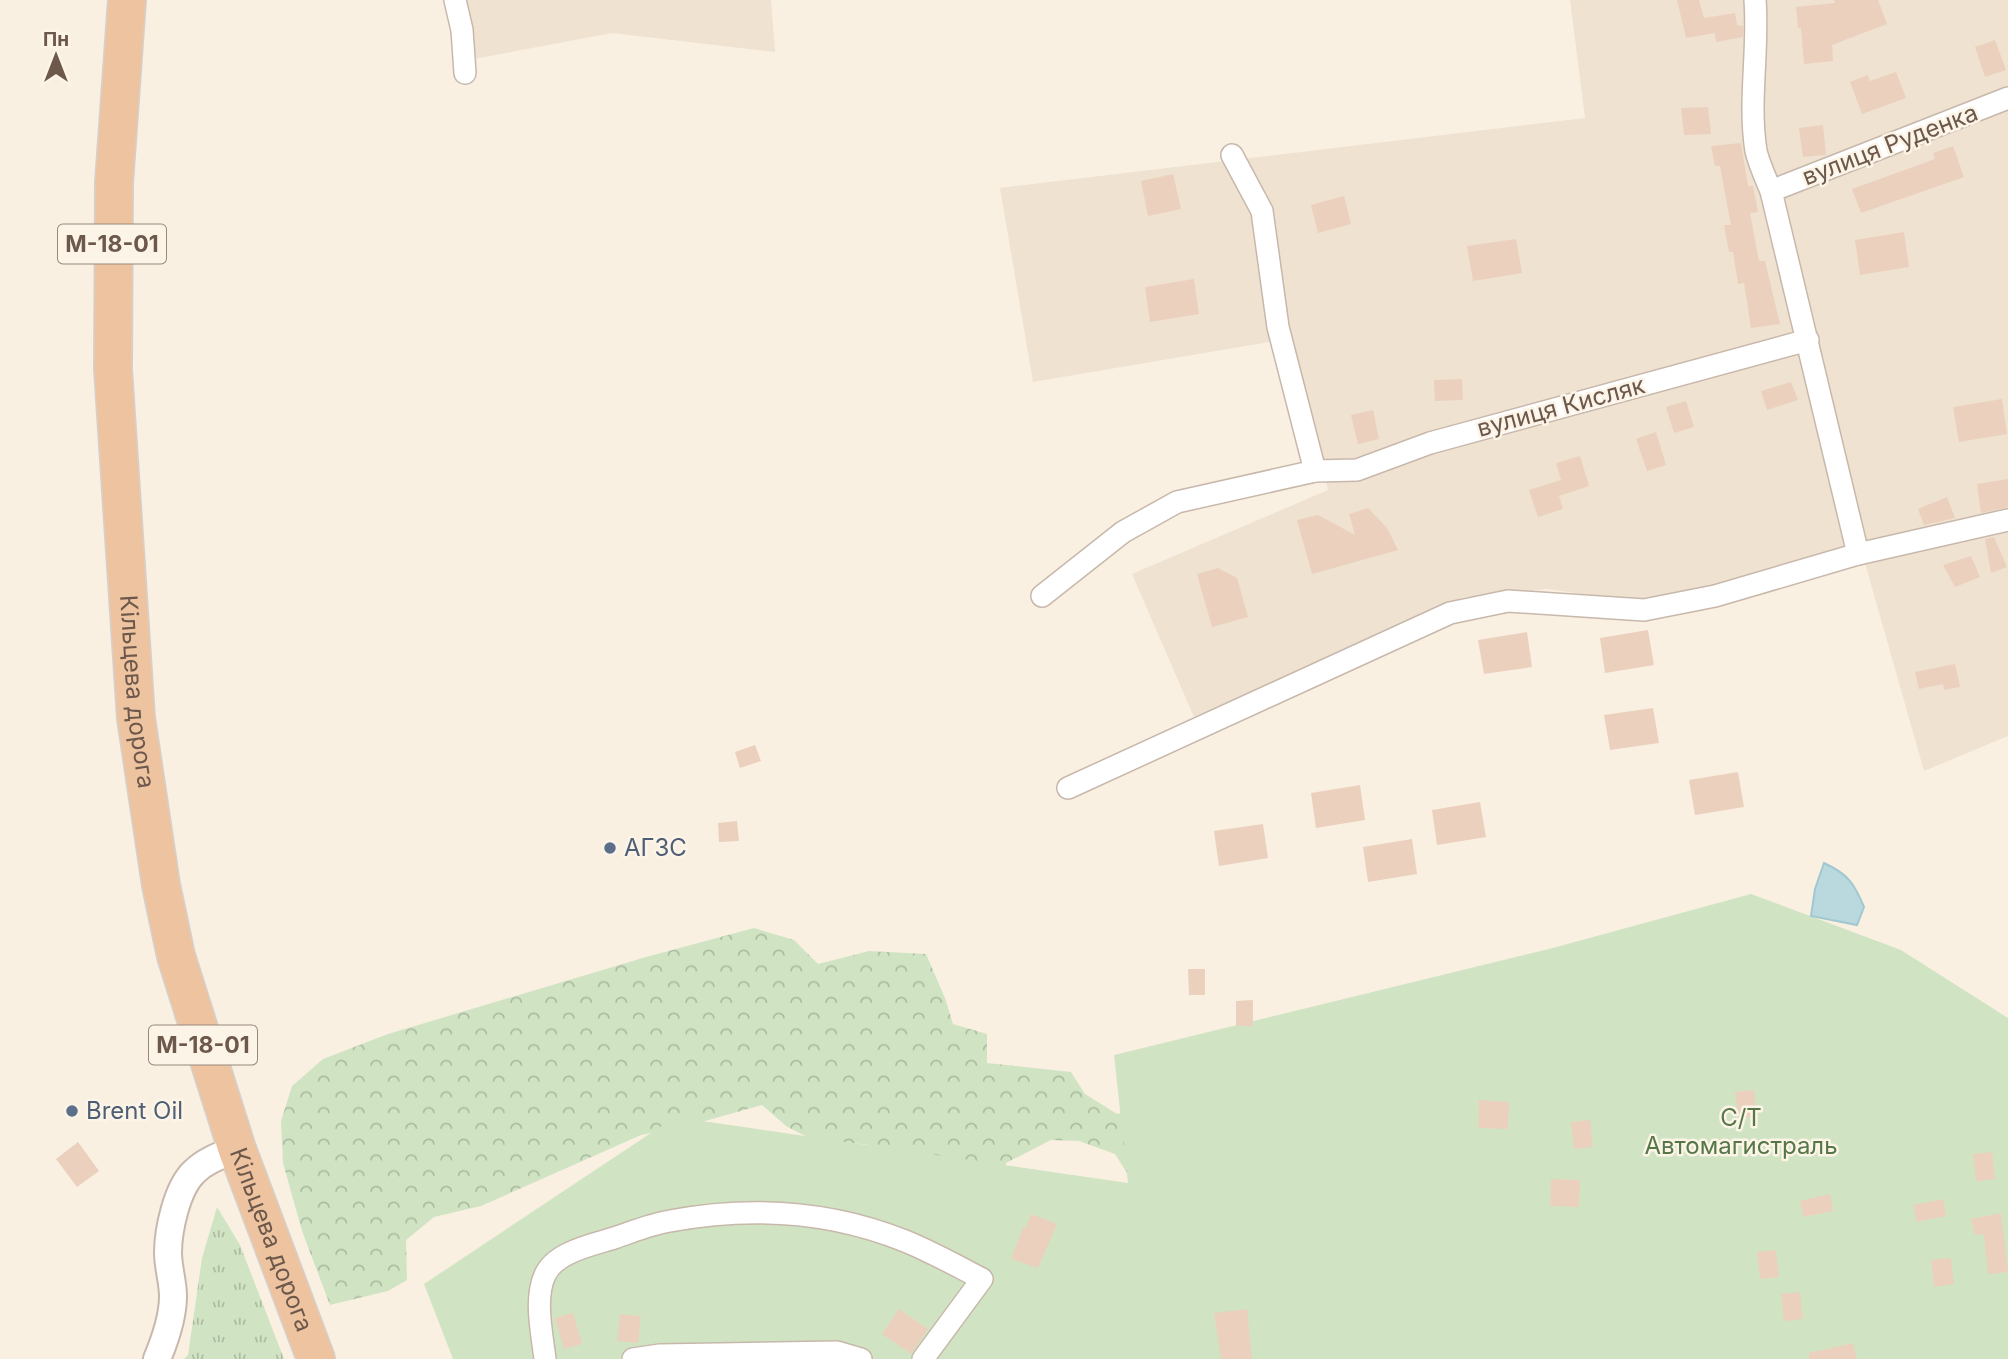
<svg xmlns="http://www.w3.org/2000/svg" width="2008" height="1359" font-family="Inter,sans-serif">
<defs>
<pattern id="grass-tufts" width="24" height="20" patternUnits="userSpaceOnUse" patternTransform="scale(1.75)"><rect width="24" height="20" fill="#d0e4c3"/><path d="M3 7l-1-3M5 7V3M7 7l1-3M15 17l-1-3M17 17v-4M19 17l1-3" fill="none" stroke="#adbca1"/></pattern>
<pattern id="forest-crowns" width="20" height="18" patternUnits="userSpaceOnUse" patternTransform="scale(1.75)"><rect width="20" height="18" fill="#d0e4c3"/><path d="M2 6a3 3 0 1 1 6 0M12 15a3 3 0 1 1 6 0" fill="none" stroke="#adbca1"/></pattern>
</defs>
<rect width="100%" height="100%" fill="#f9f0e2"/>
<g fill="#efe2d1">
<path d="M465,0h306l4,52 -163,-19 -138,26z"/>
<path d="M1570,0h438v736l-84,35 -63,-222 -215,54 -99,-14 -83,8 -270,120 -62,-143 196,-84 -36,-152 -259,44 -33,-194 585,-70z"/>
</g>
<path fill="url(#grass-tufts)" d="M217,1207l23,38 44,114h-100l4,-4 14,-97z"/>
<path fill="url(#forest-crowns)" d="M754,928l40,12 24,24 51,-13 57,3 19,44 8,26 34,10v29l84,9 14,22 32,20 56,-10 -39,80 -19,-30 -36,-13 -28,-1 -45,23 -1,40 -97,-37 -39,-21 -60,-7 -23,-12 -24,-21 -64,18 -57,12 -160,71 -47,11 -28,23 1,40 -19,11 -58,14 -28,-74 -19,-68 -2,-42 11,-35 31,-27 65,-25 258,-77z"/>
<path fill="#d0e4c3" d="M1751,894l150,56 107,68v341h-1555l-29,-75 251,-167 453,66 -14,-128 435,-106z"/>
<path fill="#b9d9df" stroke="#a1c8d0" stroke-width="2" d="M1824,863c24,11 30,20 40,44l-7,18 -46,-9 4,-27z"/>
<g fill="#ebd0bd">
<path d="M1677,0h22l5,18 31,-5 2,12 6,1v11l-27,5 -1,-9 -29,5z"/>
<path d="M1834,0h44l9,24 -55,21 1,16 -29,3 -3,-36h-3l-2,-21 39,-4z"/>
<path d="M1995,40l11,30 -21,7 -10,-30z"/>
<path d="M1896,72l10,26 -44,16 -12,-32 18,-7 2,6z"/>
<path d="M1708,107l3,27 -27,1 -3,-27z"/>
<path d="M1823,125l3,30 -23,2 -4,-29z"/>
<path d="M1741,143l7,43h5l5,26 -8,1 9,48h6l15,63 -29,4 -7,-45 -6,1 -5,-32h-4l-5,-27h7l-11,-59h-5l-4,-20z"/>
<path d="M1953,146l11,31 -103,36 -9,-24 83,-30 -2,-6z"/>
<path d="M1173,174l8,35 -33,7 -7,-35z"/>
<path d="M1344,196l7,28 -33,9 -7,-28z"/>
<path d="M1904,232l5,35 -49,8 -5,-35z"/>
<path d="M1516,239l6,34 -49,8 -6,-35z"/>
<path d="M1194,279l5,35 -49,8 -5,-35z"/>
<path d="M1462,379l1,21 -28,1 -1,-21z"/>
<path d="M1791,382l7,18 -31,10 -6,-19z"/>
<path d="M2002,399l5,35 -48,8 -6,-35z"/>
<path d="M1686,401l8,26 -20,6 -8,-26z"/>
<path d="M1373,410l6,29 -21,5 -7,-29z"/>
<path d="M1656,432l10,33 -19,6 -11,-32z"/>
<path d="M1580,456l9,30 -30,10 4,13 -25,8 -9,-27 32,-10 -5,-17z"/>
<path d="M2008,479v28l-27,6 -4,-29z"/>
<path d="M1947,497l8,21 -31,7 -6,-16z"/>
<path d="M1368,508l19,20 11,22 -86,24 -15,-54 21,-5 37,20 -6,-21z"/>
<path d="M1994,537l13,30 -16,6 -6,-34z"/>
<path d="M1971,556l9,21 -25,10 -12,-22z"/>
<path d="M1218,568l19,10 11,39 -36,10 -15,-53z"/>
<path d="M1648,630l6,35 -49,8 -5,-35z"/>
<path d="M1527,632l5,35 -48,7 -6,-34z"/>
<path d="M1955,664l5,23 -16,3 -1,-6 -24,5 -4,-17z"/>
<path d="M1653,708l6,35 -49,7 -6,-35z"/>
<path d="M755,745l6,16 -21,7 -5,-16z"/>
<path d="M1738,772l6,35 -49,8 -6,-35z"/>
<path d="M1360,785l5,35 -49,8 -5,-35z"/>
<path d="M1480,802l6,35 -49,8 -5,-35z"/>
<path d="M737,821l2,20 -20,1 -1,-19z"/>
<path d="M1263,824l5,34 -49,8 -5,-35z"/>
<path d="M1412,839l5,35 -49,8 -5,-35z"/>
<path d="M1188,969h17v26h-16z"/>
<path d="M1253,1000v26h-17v-25z"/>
<path d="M1754,1090l3,26 -19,3 -3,-27z"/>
<path d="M1479,1100l30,2 -1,27 -30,-1z"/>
<path d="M1590,1120l3,27 -19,2 -3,-27z"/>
<path d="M78,1142l21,29 -22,16 -21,-28z"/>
<path d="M1992,1152l3,27 -19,2 -3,-27z"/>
<path d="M1551,1179l29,1 -1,27 -29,-1z"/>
<path d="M1830,1194l3,17 -30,6 -3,-16z"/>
<path d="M1943,1199l3,17 -29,6 -4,-17z"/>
<path d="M2001,1213l7,59 -20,2 -4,-40 -9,1 -4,-16z"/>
<path d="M1031,1214l26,10 -19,44 -27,-9 12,-32 3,1z"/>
<path d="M1776,1250l3,27 -19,2 -3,-27z"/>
<path d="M1951,1258l3,26 -20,3 -3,-27z"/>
<path d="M1800,1292l3,27 -19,2 -3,-27z"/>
<path d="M899,1309l29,20 -17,25 -29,-20z"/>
<path d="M1247,1309l5,50h-31l-7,-46z"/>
<path d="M573,1313l9,31 -18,5 -9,-31z"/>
<path d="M620,1314l21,2 -3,27 -21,-2z"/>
<path d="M1853,1343l4,16h-48v-6z"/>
</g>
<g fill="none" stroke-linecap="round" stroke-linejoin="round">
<defs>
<g id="minor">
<path d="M455,0l7,30 3,43"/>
<path d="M1755,0c4,50 -7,101 1,151 3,13 10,28 15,40l87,363"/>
<path d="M1232,155l30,56 16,116 37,144"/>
<path d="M1771,191l237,-93"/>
<path d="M1042,596l81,-64 54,-30 138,-31 42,-1 73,-27 378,-103"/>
<path d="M1068,788l382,-175 58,-12 136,9 71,-14 143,-42 150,-34"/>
<path d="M545,1359c-3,-25 -11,-61 0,-84 10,-23 47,-30 69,-37 18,-6 37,-14 56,-17 80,-15 160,-10 235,20 27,11 52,25 77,38l-59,80"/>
<path d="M633,1359l27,-4 177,-3 24,7"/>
</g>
<path id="tertiary" d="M157,1359c8,-19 16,-41 16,-63 0,-14 -5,-29 -5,-43 0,-23 9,-65 26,-81 12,-12 28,-17 43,-23"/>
<g id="trunk">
<path id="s1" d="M127,0l-13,183 -1,186 23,349 25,167 15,71 61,193 79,210"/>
</g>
</defs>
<use href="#minor" stroke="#c8b8ab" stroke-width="24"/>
<use href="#tertiary" stroke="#c8b8ab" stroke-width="30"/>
<use href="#trunk" stroke="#d6d0cd" stroke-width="40"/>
<use href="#minor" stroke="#fff" stroke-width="21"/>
<use href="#tertiary" stroke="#fff" stroke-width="26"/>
<use href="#trunk" stroke="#eec4a0" stroke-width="37"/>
</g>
<g fill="#5c6f8a" stroke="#fcf4e7" stroke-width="2.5">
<circle cx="610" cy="848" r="7"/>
<circle cx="72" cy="1111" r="7"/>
</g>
<g text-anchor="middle" stroke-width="5" stroke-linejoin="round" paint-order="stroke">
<g fill="#fcf4e7" stroke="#98877a" stroke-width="2">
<rect x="58" y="224.5" width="108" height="39" rx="5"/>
<rect x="149" y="1025.5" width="108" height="39" rx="5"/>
</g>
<g font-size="23" font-weight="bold" fill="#6d584c">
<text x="112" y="252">М-18-01</text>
<text x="203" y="1053">М-18-01</text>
</g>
<g font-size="24" fill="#6d584c" stroke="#fcf4e7">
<text transform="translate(1890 145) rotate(-21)" y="8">вулиця Руденка</text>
<text transform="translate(1561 407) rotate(-15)" y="8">вулиця Кисляк</text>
<text dy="8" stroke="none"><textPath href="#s1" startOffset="693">Кільцева дорога</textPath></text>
<text dy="8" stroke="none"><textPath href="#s1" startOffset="1260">Кільцева дорога</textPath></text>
</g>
<g font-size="24" fill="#4e5e75" stroke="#fcf4e7" text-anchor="start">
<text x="624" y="856">АГЗС</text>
<text x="86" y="1119">Brent Oil</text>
</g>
<g font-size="24" fill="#557748" stroke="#fcf4e7">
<text x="1741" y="1126">С/Т<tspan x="1741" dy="28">Автомагистраль</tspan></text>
</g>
</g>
<g transform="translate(56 56)" stroke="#fcf4e7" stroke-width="5" paint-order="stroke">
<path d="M0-5L12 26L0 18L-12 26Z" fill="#6d584c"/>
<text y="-10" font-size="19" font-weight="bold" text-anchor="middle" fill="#6d584c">Пн</text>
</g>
</svg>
